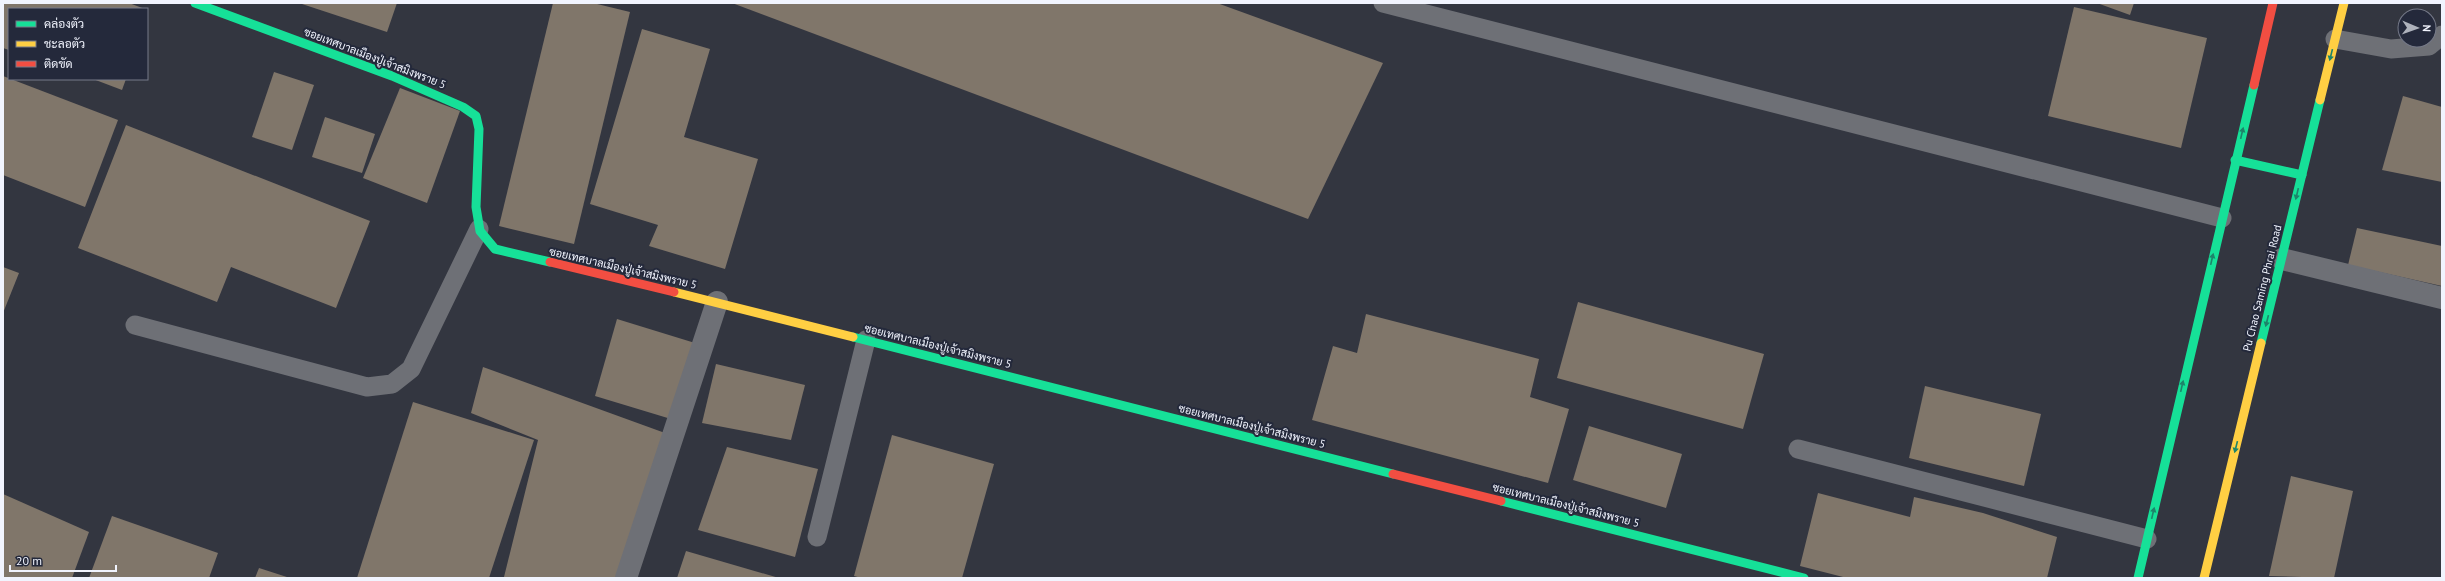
<svg xmlns="http://www.w3.org/2000/svg" width="2445" height="581" font-family="'PT Sans',Sarabun,sans-serif">
<rect width="100%" height="100%" fill="#333640"/>
<g fill="#80766a">
<path d="M3,3h126l16,6h-136v41l-6,-2z"/>
<path d="M299,3h98l-10,29z"/>
<path d="M553,3h40l37,9 -56,232 -75,-18z"/>
<path d="M732,3h485l166,60 -75,156z"/>
<path d="M2097,3h37l-4,12z"/>
<path d="M2074,7l133,31 -26,110 -133,-32z"/>
<path d="M642,29l68,20 -26,88 74,22 -33,110 -76,-23 9,-21 -68,-21z"/>
<path d="M274,72l40,13 -22,65 -40,-13z"/>
<path d="M3,76l115,44 -33,87 -82,-32z"/>
<path d="M93,79h33l-4,11z"/>
<path d="M400,88l60,23 -33,92 -64,-25z"/>
<path d="M2403,96l39,11v75l-60,-12z"/>
<path d="M325,117l50,17 -13,39 -50,-16z"/>
<path d="M126,125l244,96 -34,87 -105,-41 -14,35 -139,-54z"/>
<path d="M2357,228l85,18v40l-94,-21z"/>
<path d="M3,267l16,6 -16,40z"/>
<path d="M1578,302l186,52 -21,75 -186,-51z"/>
<path d="M1366,314l173,45 -9,38 39,12 -21,74 -236,-63 21,-74 24,7z"/>
<path d="M617,319l78,24 -24,76 -76,-23z"/>
<path d="M716,364l89,21 -14,55 -89,-17z"/>
<path d="M483,367l182,66 -47,145 -114,-1 34,-137 -67,-27z"/>
<path d="M1925,386l116,28 -17,72 -115,-28z"/>
<path d="M413,402l121,38 -45,138h-132z"/>
<path d="M1589,426l93,28 -16,54 -93,-28z"/>
<path d="M892,435l102,29 -32,114h-101l-7,-2z"/>
<path d="M727,447l91,22 -23,88 -97,-27z"/>
<path d="M2291,476l62,15 -19,87 -65,-2z"/>
<path d="M1818,493l92,24 4,-20 69,16 74,24 -10,41h-200l-47,-12z"/>
<path d="M3,494l86,38 -17,46h-69z"/>
<path d="M112,516l106,37 -9,25h-120z"/>
<path d="M686,551l93,27h-102z"/>
<path d="M259,568l31,10h-35z"/>
</g>
<g fill="none" stroke-linecap="round" stroke-linejoin="round">
<g stroke="#6e7076" stroke-width="19">
<path d="M1383,3l839,215"/>
<path d="M2335,39l56,10 38,-3 13,-11"/>
<path d="M135,325l232,62 25,-3 19,-15 68,-140"/>
<path d="M1798,449l349,90"/>
<path d="M817,537l49,-197"/>
</g>
<g stroke="#6e7076" stroke-width="22">
<path d="M2282,259l160,39"/>
<path d="M626,578l91,-276"/>
</g>
<g stroke="#16e098" stroke-width="9">
<path d="M195,3l197,73 71,31 13,9 3,13 -3,78 4,24 15,18 55,13"/>
<path d="M2235,160l67,15"/>
<path d="M853,337l540,137"/>
<path d="M2261,343l59,-243"/>
<path d="M1501,501l303,77"/>
<path d="M2138,578l116,-493"/>
</g>
<g stroke="#ffcf43" stroke-width="9">
<path d="M2320,100l24,-97"/>
<path d="M674,292l179,45"/>
<path d="M2204,578l57,-235"/>
</g>
<g stroke="#f24e42" stroke-width="9">
<path d="M2254,85l19,-82"/>
<path d="M550,262l124,30"/>
<path d="M1393,474l108,27"/>
</g>
</g>
<defs><path id="oneway-solid" d="M-6-.8H1V-3.2L6.5 0L1 3.2V.8H-6Z"/></defs>
<g fill="#1d846a">
<use href="#oneway-solid" transform="translate(2331 55) rotate(104)"/>
<use href="#oneway-solid" transform="translate(2242 133) rotate(-77)"/>
<use href="#oneway-solid" transform="translate(2297 194) rotate(103)"/>
<use href="#oneway-solid" transform="translate(2212 259) rotate(-77)"/>
<use href="#oneway-solid" transform="translate(2267 321) rotate(104)"/>
<use href="#oneway-solid" transform="translate(2182 386) rotate(-77)"/>
<use href="#oneway-solid" transform="translate(2236 447) rotate(104)"/>
<use href="#oneway-solid" transform="translate(2153 513) rotate(-77)"/>
</g>
<g text-anchor="middle" stroke-width="4" stroke-linejoin="round" paint-order="stroke">
<g font-size="11" fill="#f1f4fe" stroke="#24293b">
<text transform="translate(375 58) rotate(21)" y="4">ซอยเทศบาลเมืองปู่เจ้าสมิงพราย 5</text>
<text transform="translate(623 268) rotate(13)" y="4">ซอยเทศบาลเมืองปู่เจ้าสมิงพราย 5</text>
<text transform="translate(2262 288) rotate(-76)" y="4">Pu Chao Saming Phrai Road</text>
<text transform="translate(938 346) rotate(14)" y="4">ซอยเทศบาลเมืองปู่เจ้าสมิงพราย 5</text>
<text transform="translate(1252 426) rotate(14)" y="4">ซอยเทศบาลเมืองปู่เจ้าสมิงพราย 5</text>
<text transform="translate(1566 505) rotate(14)" y="4">ซอยเทศบาลเมืองปู่เจ้าสมิงพราย 5</text>
</g>
</g>
<rect width="2445" height="581" fill="none" stroke="#f1f4fe" stroke-width="8"/>
<rect x="8" y="8" width="140" height="72" fill="#24293b" stroke="#767a89"/>
<rect x="16" y="21" width="20" height="6" fill="#16e098" stroke="#767a89"/>
<text x="44" y="28" font-size="12" fill="#f1f4fe">คล่องตัว</text>
<rect x="16" y="41" width="20" height="6" fill="#ffcf43" stroke="#767a89"/>
<text x="44" y="48" font-size="12" fill="#f1f4fe">ชะลอตัว</text>
<rect x="16" y="61" width="20" height="6" fill="#f24e42" stroke="#767a89"/>
<text x="44" y="68" font-size="12" fill="#f1f4fe">ติดขัด</text>
<g transform="translate(2417 28) rotate(92)"><circle r="19" fill="#24293b" stroke="#767a89"/>
<path d="M0-3L7 15L0 10L-7 15Z" fill="#aeb2bc"/>
<text y="-6" font-size="11" font-weight="bold" text-anchor="middle" fill="#f1f4fe">N</text>
</g>
<path d="M10 565v6h106v-6" fill="none" stroke="#f1f4fe" stroke-width="2"/>
<text x="16" y="565" font-size="12" fill="#f1f4fe" stroke="#24293b" stroke-width="3" paint-order="stroke">20 m</text>
</svg>
